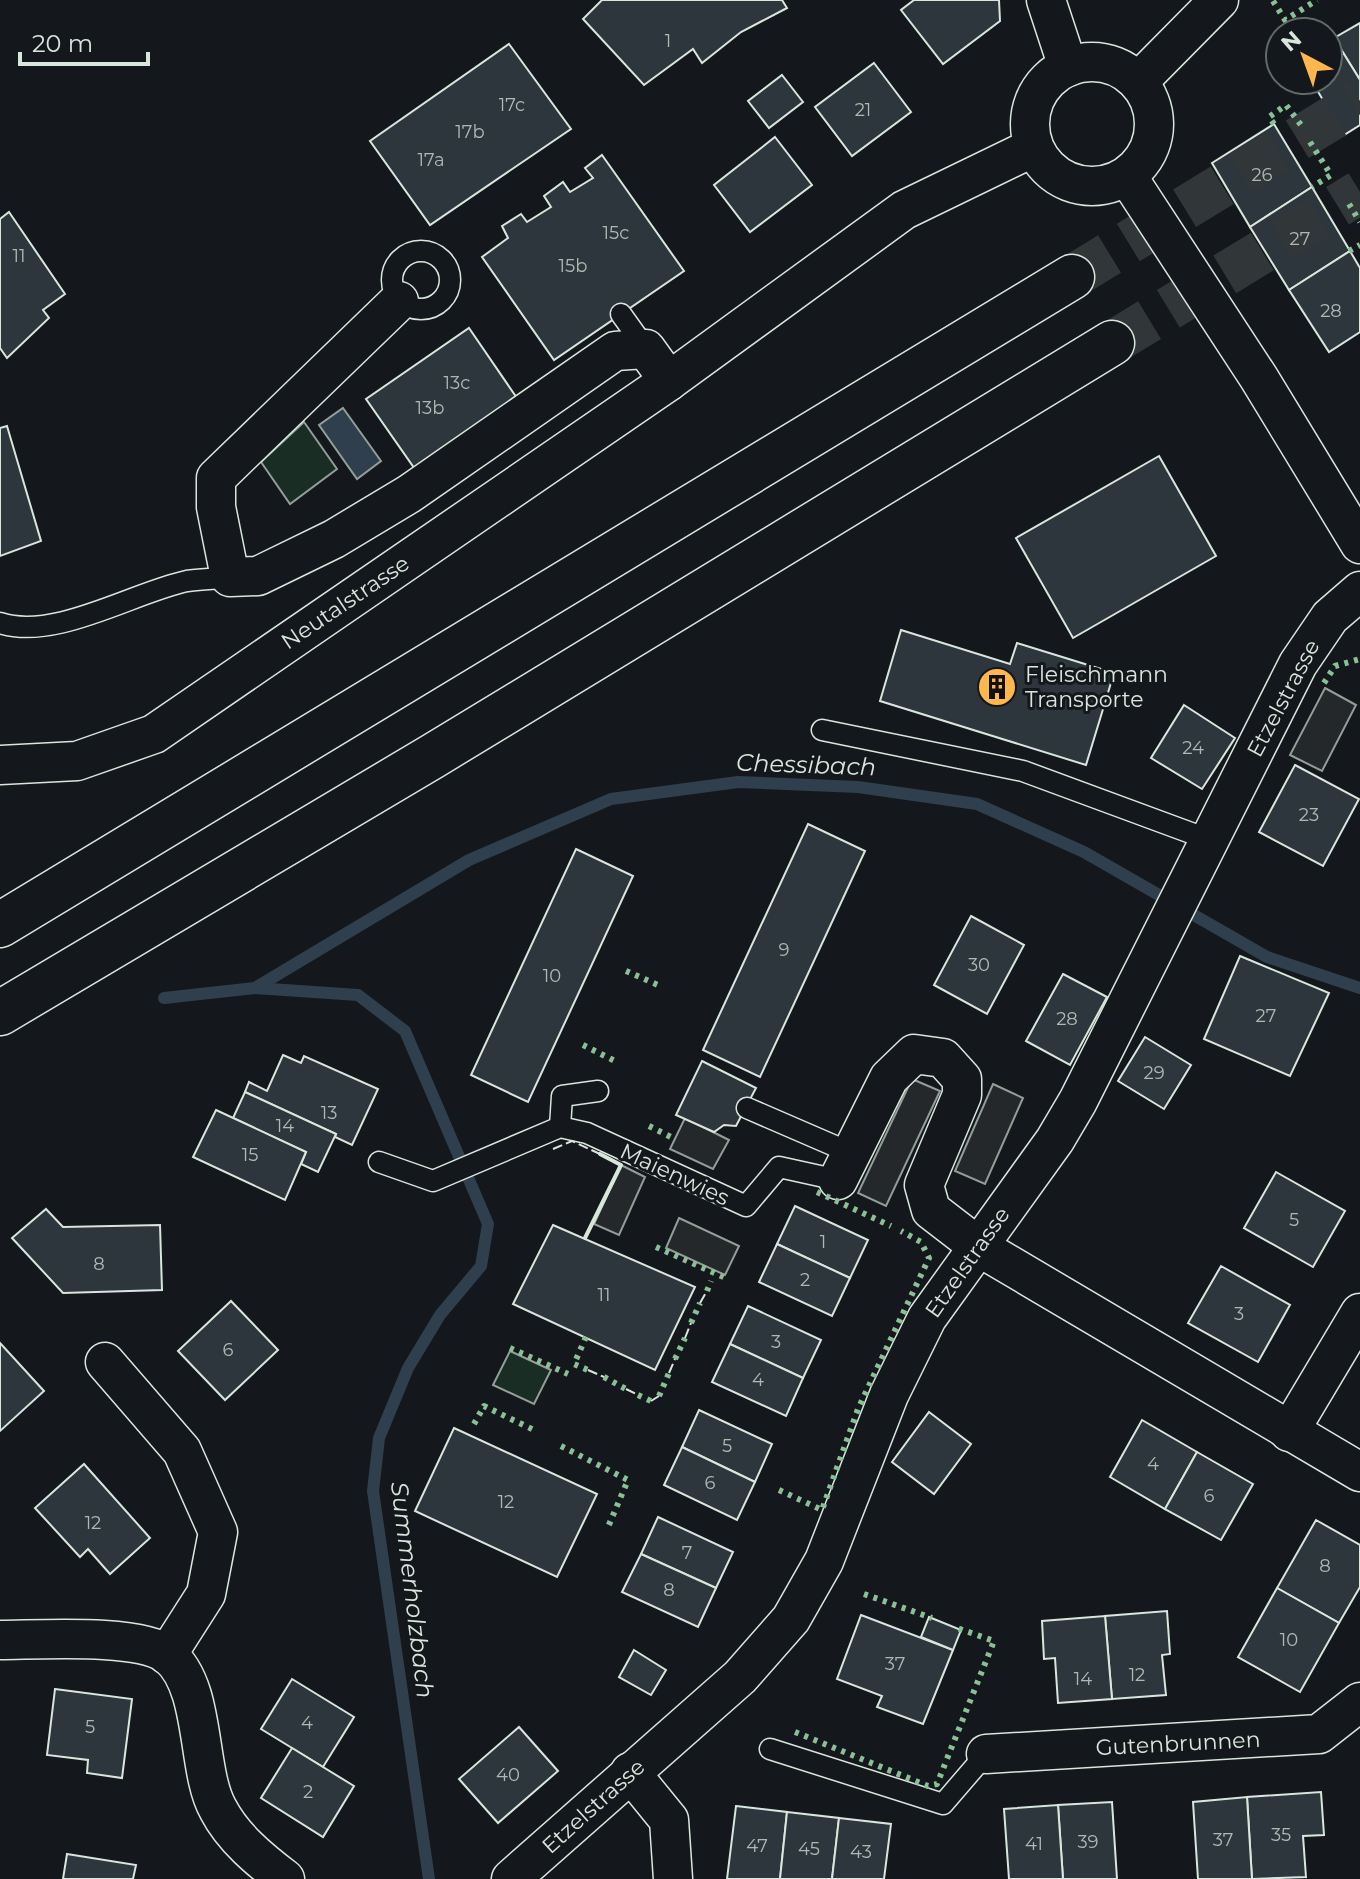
<svg xmlns="http://www.w3.org/2000/svg" width="1360" height="1879" font-family="Montserrat,sans-serif">
<rect width="100%" height="100%" fill="#14181c"/>
<g fill="#1a2d24" stroke="#939e99" stroke-width="2">
<path d="M304,422l33,47 -47,35 -29,-42z"/>
<path d="M510,1351l41,19 -17,34 -41,-19z"/>
</g>
<g fill="#24282b" stroke="#939e99" stroke-width="2">
<path d="M1325,688l31,17 -34,66 -32,-16z"/>
<path d="M912,1079l28,12 -54,115 -28,-13z"/>
<path d="M993,1084l30,14 -38,86 -30,-13z"/>
<path d="M685,1118l44,22 -16,29 -43,-20z"/>
<path d="M621,1165l24,12 -26,58 -25,-11z"/>
<path d="M679,1218l60,28 -14,29 -59,-27z"/>
</g>
<path fill="#2f3f4d" stroke="#939e99" stroke-width="2" d="M343,408l38,53 -24,18 -38,-54z"/>
<g fill="none" stroke-linecap="round" stroke-linejoin="round">
<g stroke="#2f3f4d" stroke-width="12">
<path d="M255,988l214,-128 142,-61 127,-17 120,5 119,17 107,48 183,105 93,31"/>
<path d="M164,998l91,-10 103,7 47,36 83,193 -7,42 -41,49 -32,53 -29,70 -6,53 56,388"/>
</g>
</g>
<g fill="#2c363c" stroke="#d8e6dc" stroke-width="2">
<path d="M602,0h180l5,8 -46,24 -39,31 -9,-14 -49,36 -61,-66z"/>
<path d="M914,0h85l1,21 -57,43 -42,-54z"/>
<path d="M1360,23v57l-26,-42z"/>
<path d="M1334,38l26,42v45l-16,10 -33,-55h17v-38z"/>
<path d="M509,44l62,85 -141,96 -60,-84z"/>
<path d="M874,63l37,49 -59,44 -37,-49z"/>
<path d="M782,75l21,27 -34,26 -21,-27z"/>
<path d="M1274,124l38,63 -62,40 -38,-64z"/>
<path d="M775,137l37,48 -62,47 -36,-47z"/>
<path d="M602,155l82,116 -130,89 -72,-103 26,-19 -6,-12 19,-12 6,8 24,-15 -7,-11 19,-14 7,10 23,-14 -8,-10z"/>
<path d="M1312,187l38,64 -61,39 -39,-63z"/>
<path d="M9,212l56,82 -22,16 6,8 -42,40 -7,-10v-129z"/>
<path d="M1350,251l10,17v64l-31,20 -40,-62z"/>
<path d="M469,328l50,73 -102,71 -51,-73z"/>
<path d="M7,426l34,115 -41,15v-128z"/>
<path d="M1159,456l57,100 -143,82 -57,-100z"/>
<path d="M901,630l109,34 7,-21 97,30 -28,92 -206,-64z"/>
<path d="M1184,705l51,33 -33,51 -51,-31z"/>
<path d="M1295,765l64,34 -36,67 -64,-34z"/>
<path d="M808,824l57,27 -105,226 -57,-27z"/>
<path d="M576,849l57,27 -105,226 -57,-27z"/>
<path d="M971,916l53,29 -37,69 -53,-29z"/>
<path d="M1240,956l89,37 -39,83 -86,-37z"/>
<path d="M1063,974l44,23 -37,68 -44,-24z"/>
<path d="M1145,1037l46,28 -27,44 -46,-28z"/>
<path d="M283,1055l18,8 3,-7 74,33 -26,56 -17,-8 1,-3 -91,-42 4,-10 18,9z"/>
<path d="M702,1061l54,27 -20,38 -12,-1 -10,7 -38,-17z"/>
<path d="M245,1092l91,42 -18,38 -17,-8 5,-12 -73,-34z"/>
<path d="M216,1110l90,42 -21,48 -92,-43z"/>
<path d="M1276,1172l69,39 -32,56 -69,-39z"/>
<path d="M795,1206l73,34 -18,38 -73,-34z"/>
<path d="M46,1209l17,18 97,-2 2,65 -99,3 -51,-55z"/>
<path d="M553,1225l142,62 -40,83 -142,-66z"/>
<path d="M777,1244l73,34 -18,38 -73,-34z"/>
<path d="M1221,1266l69,39 -32,57 -70,-39z"/>
<path d="M231,1301l47,49 -53,50 -47,-49z"/>
<path d="M748,1306l73,34 -18,38 -73,-34z"/>
<path d="M0,1343l44,48 -44,40z"/>
<path d="M730,1344l73,34 -17,38 -74,-34z"/>
<path d="M699,1410l73,34 -17,38 -73,-35z"/>
<path d="M929,1412l42,32 -37,50 -42,-32z"/>
<path d="M1142,1420l55,32 -32,57 -55,-32z"/>
<path d="M454,1428l143,66 -40,83 -142,-66z"/>
<path d="M682,1447l73,35 -18,38 -73,-35z"/>
<path d="M1197,1452l56,32 -32,56 -56,-31z"/>
<path d="M84,1464l66,74 -40,36 -22,-25 -8,8 -45,-49z"/>
<path d="M658,1517l75,35 -17,36 -75,-34z"/>
<path d="M1316,1520l44,25v42l-21,36 -62,-35z"/>
<path d="M641,1554l75,34 -18,39 -76,-35z"/>
<path d="M1277,1588l62,35 -39,69 -62,-35z"/>
<path d="M1167,1611l3,43 -8,1 4,40 -54,4 -7,-83z"/>
<path d="M861,1615l92,35 -30,74 -46,-17 5,-11 -45,-17z"/>
<path d="M1105,1616l7,83 -54,4 -3,-45 -11,1 -2,-38z"/>
<path d="M929,1617l32,13 -8,20 -32,-13z"/>
<path d="M634,1650l32,20 -15,25 -32,-18z"/>
<path d="M292,1679l62,38 -31,50 -62,-38z"/>
<path d="M55,1689l77,10 -10,79 -35,-5 1,-13 -41,-5z"/>
<path d="M519,1727l39,44 -60,52 -39,-44z"/>
<path d="M292,1748l62,38 -31,51 -62,-39z"/>
<path d="M1321,1792l3,43 -21,1 3,41 -54,2 -5,-82z"/>
<path d="M1247,1797l5,82h-54l-5,-77z"/>
<path d="M1112,1802l5,77h-54l-5,-74z"/>
<path d="M1058,1805l5,74h-54l-5,-70z"/>
<path d="M736,1806l51,6 -7,67h-53z"/>
<path d="M787,1812l52,6 -7,61h-52z"/>
<path d="M839,1818l52,6 -7,55h-52z"/>
<path d="M67,1854l69,11 -3,14h-70z"/>
</g>
<g fill="none" stroke-linecap="round" stroke-linejoin="round">
<g stroke="#313739" stroke-width="44" stroke-dasharray="44 22" stroke-linecap="butt">
<path d="M1072,277l288,-176"/>
<path d="M1112,343l248,-151"/>
</g>
<defs>
<g id="service">
<circle cx="421" cy="280" r="29"/>
<path d="M621,314l25,35"/>
<path d="M0,623c55,18 134,-31 187,-42 14,-2 29,-2 43,-4"/>
<path d="M822,730l201,41 187,69"/>
<path d="M747,1108l104,45"/>
<path d="M560,1127l2,-31 36,-5"/>
<path d="M379,1162l54,19 127,-54 27,6 159,73 33,-39 59,13"/>
<path d="M770,1749l173,55 43,-50"/>
</g>
<g id="minor">
<path d="M1046,0l22,67"/>
<circle cx="1092" cy="124" r="62"/>
<path d="M1138,82l81,-82"/>
<path d="M1127,176l132,202 101,166"/>
<path d="M399,301l-183,177v29l14,70 28,-1 76,-37 75,-45 206,-143 31,-2 23,32"/>
<path d="M0,765l77,-4 77,-27 515,-353 235,-171 130,-63"/>
<path d="M838,1180l51,-102 25,-24 29,4 19,21v16l-38,90 7,25 48,37 381,225"/>
<path d="M105,1362l77,89 36,81 -12,62 -39,61"/>
<path d="M1289,1432l71,-119"/>
<path d="M0,1640c38,0 140,-7 168,15 39,32 28,115 50,154 15,29 42,51 67,70"/>
<path d="M986,1754l333,-20 41,-32"/>
<path d="M630,1772l39,48 4,59"/>
<path d="M511,1879l229,-202 51,-58 33,-58 65,-166 38,-77 128,-178 23,-39 220,-437 32,-47 30,-26"/>
</g>
<g id="motorway">
<path d="M0,925l1072,-648"/>
<path d="M0,1013l433,-257 679,-413"/>
</g>
</defs>
<use href="#service" stroke="#d8e6dc" stroke-width="23"/>
<use href="#minor" stroke="#d8e6dc" stroke-width="41"/>
<use href="#motorway" stroke="#d8e6dc" stroke-width="47"/>
<use href="#service" stroke="#14181c" stroke-width="20"/>
<use href="#minor" stroke="#14181c" stroke-width="38"/>
<use href="#motorway" stroke="#14181c" stroke-width="44"/>
<g stroke="#8ac095" stroke-width="6" stroke-dasharray="4 6" stroke-linecap="butt">
<path d="M1273,1l12,19 32,-20"/>
<path d="M1274,124l-5,-7 17,-12 18,24"/>
<path d="M1310,142l21,33 -19,12"/>
<path d="M1349,204l11,18"/>
<path d="M1349,251l11,-6"/>
<path d="M1324,683l11,-17 25,-7"/>
<path d="M626,971l32,14"/>
<path d="M583,1045l34,17"/>
<path d="M649,1126l26,13"/>
<path d="M817,1192l74,34"/>
<path d="M656,1247l72,32"/>
<path d="M707,1291l4,-10"/>
<path d="M691,1323l9,-20"/>
<path d="M586,1337l-12,27 14,6"/>
<path d="M510,1348l58,26"/>
<path d="M675,1359l10,-21"/>
<path d="M604,1377l22,12"/>
<path d="M638,1395l13,6"/>
<path d="M659,1396l10,-23"/>
<path d="M474,1424l10,-18 52,25"/>
<path d="M561,1446l67,34 -20,47"/>
<path d="M779,1490l43,20 36,-101 71,-151 -8,-16 -20,-11"/>
<path d="M864,1594l68,24"/>
<path d="M795,1732l133,54 9,-2 57,-143 -37,-13"/>
</g>
<g stroke="#d8e6dc" stroke-width="2" stroke-dasharray="10 4" stroke-linecap="butt">
<path d="M553,1149l19,-8 28,13"/>
<path d="M700,1303l7,-12"/>
<path d="M685,1338l6,-15"/>
<path d="M588,1370l16,7"/>
<path d="M669,1373l6,-14"/>
<path d="M626,1389l12,6"/>
<path d="M651,1401l8,-5"/>
</g>
<path stroke="#d8e6dc" stroke-width="4" d="M585,1238l36,-73 -21,-11"/>
</g>
<defs>
<symbol id="building-disc" viewBox="-11 -11 22 22"><circle r="9.5" fill="#ffb74d" stroke="#14181c"/><path d="M-4-6H4V6H1V3H-1V6H-4ZM-2.5-4.3h1.7v1.8h-1.7ZM.8-4.3h1.7v1.8H.8ZM-2.5-1h1.7V.8h-1.7ZM.8-1h1.7V.8H.8Z" fill="#111"/></symbol>
</defs>
<g fill-rule="evenodd">
<use href="#building-disc" x="975" y="665" width="44" height="44"/>
</g>
<g text-anchor="middle" stroke-width="6" stroke-linejoin="round" paint-order="stroke">
<g font-size="18" fill="#adbab4">
<text x="668" y="47">1</text>
<text x="512" y="111">17c</text>
<text x="863" y="116">21</text>
<text x="470" y="138">17b</text>
<text x="431" y="166">17a</text>
<text x="1262" y="181">26</text>
<text x="616" y="239">15c</text>
<text x="1300" y="245">27</text>
<text x="19" y="262">11</text>
<text x="573" y="272">15b</text>
<text x="1331" y="317">28</text>
<text x="457" y="389">13c</text>
<text x="430" y="414">13b</text>
<text x="1193" y="754">24</text>
<text x="1309" y="821">23</text>
<text x="784" y="956">9</text>
<text x="979" y="971">30</text>
<text x="552" y="982">10</text>
<text x="1266" y="1022">27</text>
<text x="1067" y="1025">28</text>
<text x="1154" y="1079">29</text>
<text x="329" y="1119">13</text>
<text x="285" y="1132">14</text>
<text x="250" y="1161">15</text>
<text x="1294" y="1226">5</text>
<text x="823" y="1248">1</text>
<text x="99" y="1270">8</text>
<text x="805" y="1286">2</text>
<text x="604" y="1301">11</text>
<text x="1239" y="1320">3</text>
<text x="776" y="1348">3</text>
<text x="228" y="1356">6</text>
<text x="758" y="1386">4</text>
<text x="727" y="1452">5</text>
<text x="1153" y="1470">4</text>
<text x="710" y="1489">6</text>
<text x="1209" y="1502">6</text>
<text x="506" y="1508">12</text>
<text x="93" y="1529">12</text>
<text x="687" y="1559">7</text>
<text x="1325" y="1572">8</text>
<text x="669" y="1596">8</text>
<text x="1289" y="1646">10</text>
<text x="895" y="1670">37</text>
<text x="1137" y="1681">12</text>
<text x="1083" y="1685">14</text>
<text x="307" y="1729">4</text>
<text x="90" y="1733">5</text>
<text x="508" y="1781">40</text>
<text x="308" y="1798">2</text>
<text x="1281" y="1841">35</text>
<text x="1223" y="1846">37</text>
<text x="1088" y="1848">39</text>
<text x="1034" y="1850">41</text>
<text x="757" y="1852">47</text>
<text x="809" y="1855">45</text>
<text x="861" y="1858">43</text>
</g>
<g font-size="22" fill="#d8e6dc" stroke="#14181c">
<text transform="translate(345 602) rotate(-34)" y="8">Neutalstrasse</text>
<text transform="translate(1283 698) rotate(-62)" y="8">Etzelstrasse</text>
<text transform="translate(675 1174) rotate(25)" y="8">Maienwies</text>
<text transform="translate(967 1262) rotate(-55)" y="8">Etzelstrasse</text>
<text transform="translate(1178 1743) rotate(-3)" y="8">Gutenbrunnen</text>
<text transform="translate(593 1806) rotate(-42)" y="8">Etzelstrasse</text>
</g>
<g font-size="22" fill="#d8e6dc" stroke="#14181c" text-anchor="start">
<text x="1025" y="682">Fleischmann<tspan x="1025" dy="25">Transporte</tspan></text>
</g>
<g font-size="24" font-style="italic" fill="#d8e6dc" stroke="#14181c">
<text transform="translate(806 765) rotate(2)" y="8">Chessibach</text>
<text transform="translate(412 1590) rotate(83)" y="8">Summerholzbach</text>
</g>
</g>
<g transform="translate(1304 56) rotate(319)"><circle r="38" fill="#14181c" stroke="#626a69" stroke-width="2"/>
<path d="M0-6L14 30L0 20L-14 30Z" fill="#ffb74d"/>
<text y="-12" font-size="22" font-weight="bold" text-anchor="middle" fill="#d8e6dc">N</text>
</g>
<path d="M20 52v12h128v-12" fill="none" stroke="#d8e6dc" stroke-width="4"/>
<text x="32" y="52" font-size="24" fill="#d8e6dc" stroke="#14181c" stroke-width="6" paint-order="stroke">20 m</text>
</svg>
